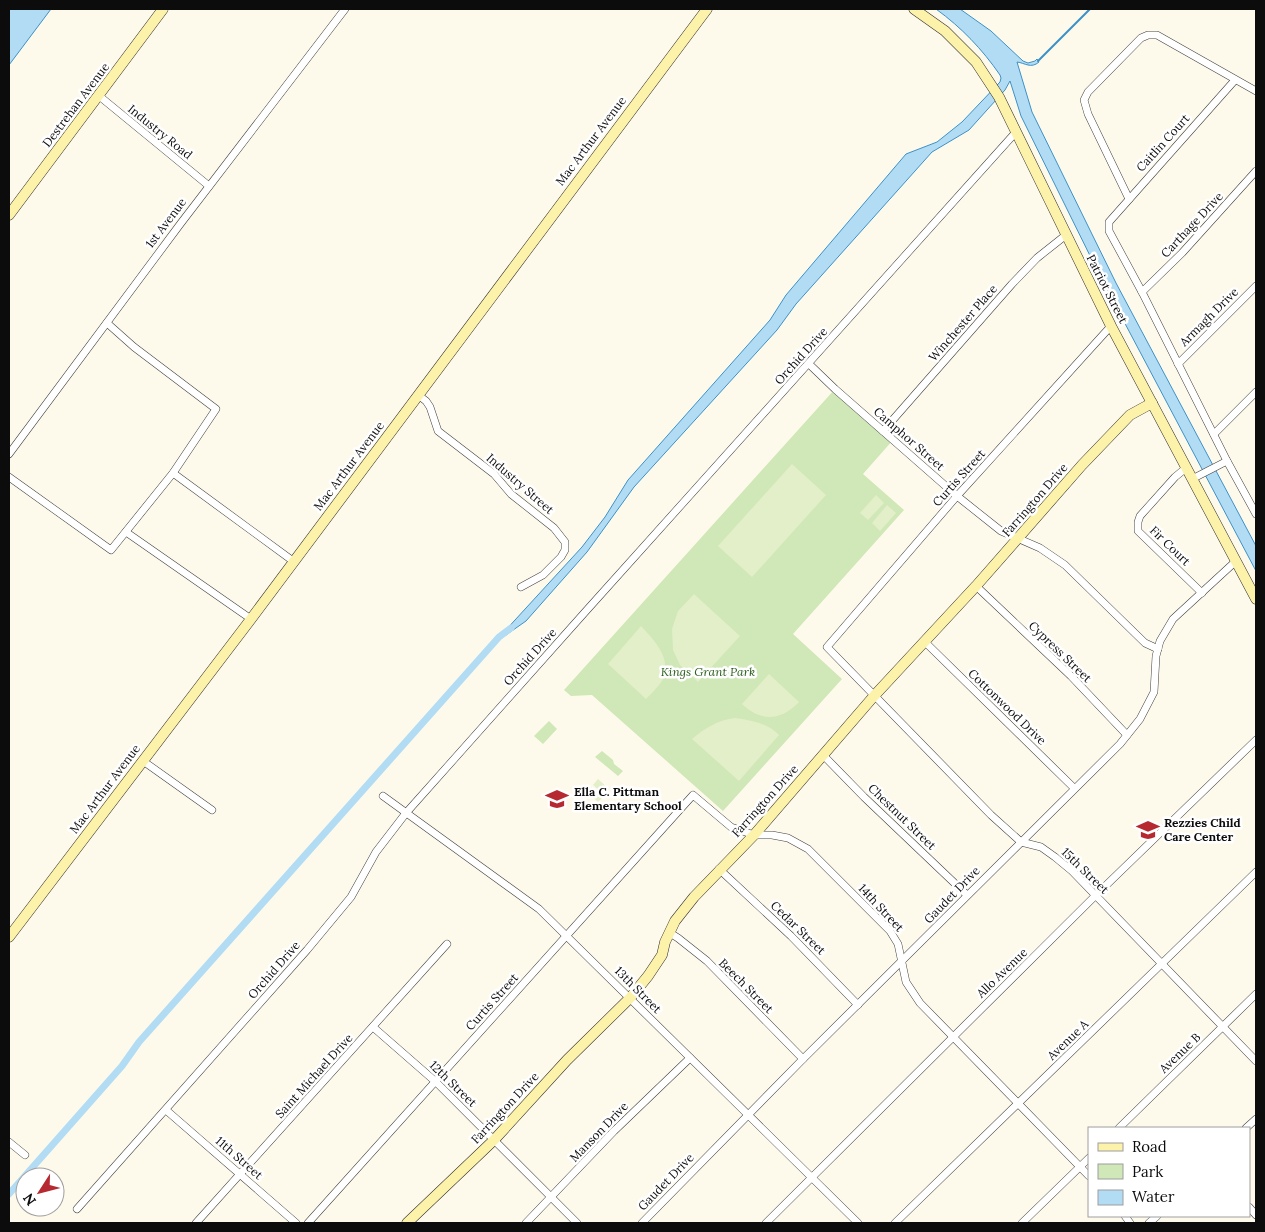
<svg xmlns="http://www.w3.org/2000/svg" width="1265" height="1232" font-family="Lora,serif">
<rect width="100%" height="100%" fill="#fefaeb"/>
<g fill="#d0e7b7">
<path d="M835,389l58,51 -30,34 41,36 -111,124 49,45 -119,132 -131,-116 -21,1 -7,-6z"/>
<path d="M549,721l8,8 -14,15 -9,-8z"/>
<path d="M602,751l11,9 1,4 9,7 -5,5 -23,-19z"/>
</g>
<g fill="#e2efc8">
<path d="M792,464l34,31 -74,82 -34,-31z"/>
<path d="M876,495l8,8 -16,17 -8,-7z"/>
<path d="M887,505l9,8 -16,18 -8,-8z"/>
<path d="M694,594l46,42 -42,46 -18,-17 -7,-15 -1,-21 6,-18z"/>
<path d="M641,626c14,15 32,33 21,55 -4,6 -11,13 -16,18l-38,-35z"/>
<path d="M769,674l30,28c-18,19 -38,20 -57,2z"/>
<path d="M735,718c15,2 33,5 44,17l-40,46 -47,-42c13,-11 26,-19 43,-21z"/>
<path d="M598,779l11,10 -5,6 -11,-10z"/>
<path d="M591,787l12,10 -5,5 -11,-10z"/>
</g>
<g fill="#b2dcf4" stroke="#3c91c8">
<path d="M9,9h42l-42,56z"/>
<path d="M936,9h24l31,22 32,30 5,2 7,-2 2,-2 2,3c-8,7 -14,1 -22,0l15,50 84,171 140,263v25l-153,-289 -82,-166 -11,-35 -5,9 -36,40 -37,22 -136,152 -19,26 -143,157 -47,65 -61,69 -20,14 -2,-3 78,-85 23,-30 23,-37 142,-160 16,-25 120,-141 31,-12 25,-20 38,-40 1,-4 -1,-3c-18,-26 -38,-47 -64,-66z"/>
</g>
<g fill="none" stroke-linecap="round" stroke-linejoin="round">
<path stroke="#3c91c8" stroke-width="2" d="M1038,61l52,-52"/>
<path stroke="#b2dcf4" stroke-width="7" d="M9,1194l113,-128 17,-24 360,-405 12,-9"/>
<defs>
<g id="street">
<path d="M1235,80l-126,142v9l33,61 85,169 29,53"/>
<path d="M98,95l111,91"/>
<path d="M1129,199l-41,-85 -4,-14 4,-8 53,-54 7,-3h9l99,56"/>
<path d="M1142,292l40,-39 74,-82"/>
<path d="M1111,326l-154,170 -130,151 164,168 30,27 20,5 14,10 17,14 184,190"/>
<path d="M809,364l26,25 122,107 44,35 39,17 25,17 80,78 13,6"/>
<path d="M1178,364l78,-78"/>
<path d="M418,395l8,6 4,6 8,24 56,43 17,20 43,34 11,14v8l-4,7 -18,18 -22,12"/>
<path d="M883,431l129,-147 25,-26 29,-23"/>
<path d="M1214,434l42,-42"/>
<path d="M9,454l172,-231 164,-214"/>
<path d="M1186,468l-11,9 -35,39 -2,6v9l64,62"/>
<path d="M173,473l120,88"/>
<path d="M9,477l102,73 62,-77 43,-64 -82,-62 -27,-24"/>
<path d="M1192,479l35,-18"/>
<path d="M126,532l125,87"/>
<path d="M976,586l95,90 56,59"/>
<path d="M925,642l149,146"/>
<path d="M823,755l41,42 103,98"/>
<path d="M143,761l69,49"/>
<path d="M383,796l156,113 319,314"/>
<path d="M719,869l72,67 67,69"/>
<path d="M670,933l8,5 29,23 96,98"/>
<path d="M373,1027l63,55 141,141"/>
<path d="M166,1110l130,113"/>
<path d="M1119,1128l137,-134"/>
<path d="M1246,1128l10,-9"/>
<path d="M9,1142l16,13"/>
<path d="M1249,1207l7,8"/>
<path d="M77,1209l230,-259 44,-53 25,-45 30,-39 180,-202 430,-479"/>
<path d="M1125,1216l5,7"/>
<path d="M196,1223l251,-279"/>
<path d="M308,1223l385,-428 38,32 23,8h18l16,3 20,11 82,82 8,13 8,38 14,21 169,173"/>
<path d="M526,1223l88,-92 76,-73"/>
<path d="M642,1223l161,-164 317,-315 20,-25 14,-27 2,-36 4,-15 13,-22 63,-58"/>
<path d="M766,1223l329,-327 161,-156"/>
<path d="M895,1223l361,-351"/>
<path d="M1022,1223l67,-65"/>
<path d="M1149,1223l8,-7"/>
</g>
<g id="secondary">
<path d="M914,9l31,22 31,31 23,35 112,229 145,273"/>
<path d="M9,215l154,-206"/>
<path d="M9,937l242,-318 456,-610"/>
<path d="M407,1223l87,-83 73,-80 63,-62 18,-22 14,-21 3,-13 10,-21 19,-24 60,-62 120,-139 102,-110 106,-121 48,-50 22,-12"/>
</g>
</defs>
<use href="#street" stroke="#3f3f3f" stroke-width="8"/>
<use href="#secondary" stroke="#2e2e2e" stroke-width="11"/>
<use href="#street" stroke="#fff" stroke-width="7"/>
<use href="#secondary" stroke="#fcf2a9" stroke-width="10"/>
</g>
<defs>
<symbol id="school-bare" viewBox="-9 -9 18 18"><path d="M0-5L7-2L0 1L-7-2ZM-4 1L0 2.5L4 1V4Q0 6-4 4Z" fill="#b72931" stroke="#fff" stroke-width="2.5" paint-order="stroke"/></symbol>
</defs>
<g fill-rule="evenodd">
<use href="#school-bare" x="541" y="783" width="32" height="32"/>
<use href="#school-bare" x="1132" y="814" width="32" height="32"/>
</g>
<g text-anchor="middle" stroke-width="5" stroke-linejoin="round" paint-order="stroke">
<g font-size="12" fill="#0c0c0c" stroke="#fff">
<text transform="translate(76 105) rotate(-53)" y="4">Destrehan Avenue</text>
<text transform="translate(160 132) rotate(39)" y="4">Industry Road</text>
<text transform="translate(591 141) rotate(-53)" y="4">Mac Arthur Avenue</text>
<text transform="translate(1163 143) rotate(-48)" y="4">Caitlin Court</text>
<text transform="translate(166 223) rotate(-53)" y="4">1st Avenue</text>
<text transform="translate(1192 225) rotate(-47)" y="4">Carthage Drive</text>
<text transform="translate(1107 289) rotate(63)" y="4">Patriot Street</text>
<text transform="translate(1209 317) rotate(-45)" y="4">Armagh Drive</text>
<text transform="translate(963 323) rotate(-49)" y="4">Winchester Place</text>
<text transform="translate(801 356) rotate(-48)" y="4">Orchid Drive</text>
<text transform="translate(909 439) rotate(41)" y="4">Camphor Street</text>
<text transform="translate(349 466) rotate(-53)" y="4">Mac Arthur Avenue</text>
<text transform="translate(959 478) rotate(-48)" y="4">Curtis Street</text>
<text transform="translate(520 484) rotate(41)" y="4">Industry Street</text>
<text transform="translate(1035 500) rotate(-49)" y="4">Farrington Drive</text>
<text transform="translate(1170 546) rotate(44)" y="4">Fir Court</text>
<text transform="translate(1060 652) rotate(44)" y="4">Cypress Street</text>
<text transform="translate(530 657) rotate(-48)" y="4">Orchid Drive</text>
<text transform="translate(1007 707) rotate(44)" y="4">Cottonwood Drive</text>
<text transform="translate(105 789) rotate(-53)" y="4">Mac Arthur Avenue</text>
<text transform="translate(765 801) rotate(-48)" y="4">Farrington Drive</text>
<text transform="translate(902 817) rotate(44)" y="4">Chestnut Street</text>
<text transform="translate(1085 871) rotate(44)" y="4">15th Street</text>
<text transform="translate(952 895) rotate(-46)" y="4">Gaudet Drive</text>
<text transform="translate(881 908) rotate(47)" y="4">14th Street</text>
<text transform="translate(798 928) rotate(44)" y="4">Cedar Street</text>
<text transform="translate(274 970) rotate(-49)" y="4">Orchid Drive</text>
<text transform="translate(1002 973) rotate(-44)" y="4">Allo Avenue</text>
<text transform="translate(746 986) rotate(45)" y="4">Beech Street</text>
<text transform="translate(638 990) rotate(45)" y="4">13th Street</text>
<text transform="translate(492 1002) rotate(-48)" y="4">Curtis Street</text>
<text transform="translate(1068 1040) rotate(-44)" y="4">Avenue A</text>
<text transform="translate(1180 1053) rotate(-44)" y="4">Avenue B</text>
<text transform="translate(314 1076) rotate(-48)" y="4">Saint Michael Drive</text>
<text transform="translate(453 1084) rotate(44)" y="4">12th Street</text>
<text transform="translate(505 1108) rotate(-47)" y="4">Farrington Drive</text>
<text transform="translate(599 1132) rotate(-46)" y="4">Manson Drive</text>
<text transform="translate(239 1158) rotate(41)" y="4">11th Street</text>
<text transform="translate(666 1182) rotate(-46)" y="4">Gaudet Drive</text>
</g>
<g font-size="12" font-style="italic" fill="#2d611f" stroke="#fff">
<text x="708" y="676">Kings Grant Park</text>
</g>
<g font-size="12" font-weight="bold" fill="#0c0c0c" stroke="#fff" text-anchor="start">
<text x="574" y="796">Ella C. Pittman<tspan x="574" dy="14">Elementary School</tspan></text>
<text x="1164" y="827">Rezzies Child<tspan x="1164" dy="14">Care Center</tspan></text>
</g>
</g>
<rect width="1265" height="1232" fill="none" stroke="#0c0c0c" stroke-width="20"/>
<rect x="1088" y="1127" width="162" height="90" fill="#ffffff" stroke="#9e9e9e"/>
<rect x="1098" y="1143" width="25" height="8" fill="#fcf2a9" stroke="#9e9e9e"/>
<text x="1132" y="1152" font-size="15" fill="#0c0c0c">Road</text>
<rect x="1098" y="1164" width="25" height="15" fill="#d0e7b7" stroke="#9e9e9e"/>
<text x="1132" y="1177" font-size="15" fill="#0c0c0c">Park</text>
<rect x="1098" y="1190" width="25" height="15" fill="#b2dcf4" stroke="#9e9e9e"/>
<text x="1132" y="1202" font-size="15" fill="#0c0c0c">Water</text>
<g transform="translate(40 1192) rotate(234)"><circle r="24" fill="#ffffff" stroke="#9e9e9e"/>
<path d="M0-4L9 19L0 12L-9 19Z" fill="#b72931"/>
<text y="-8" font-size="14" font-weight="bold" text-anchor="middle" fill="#0c0c0c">N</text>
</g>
</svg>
